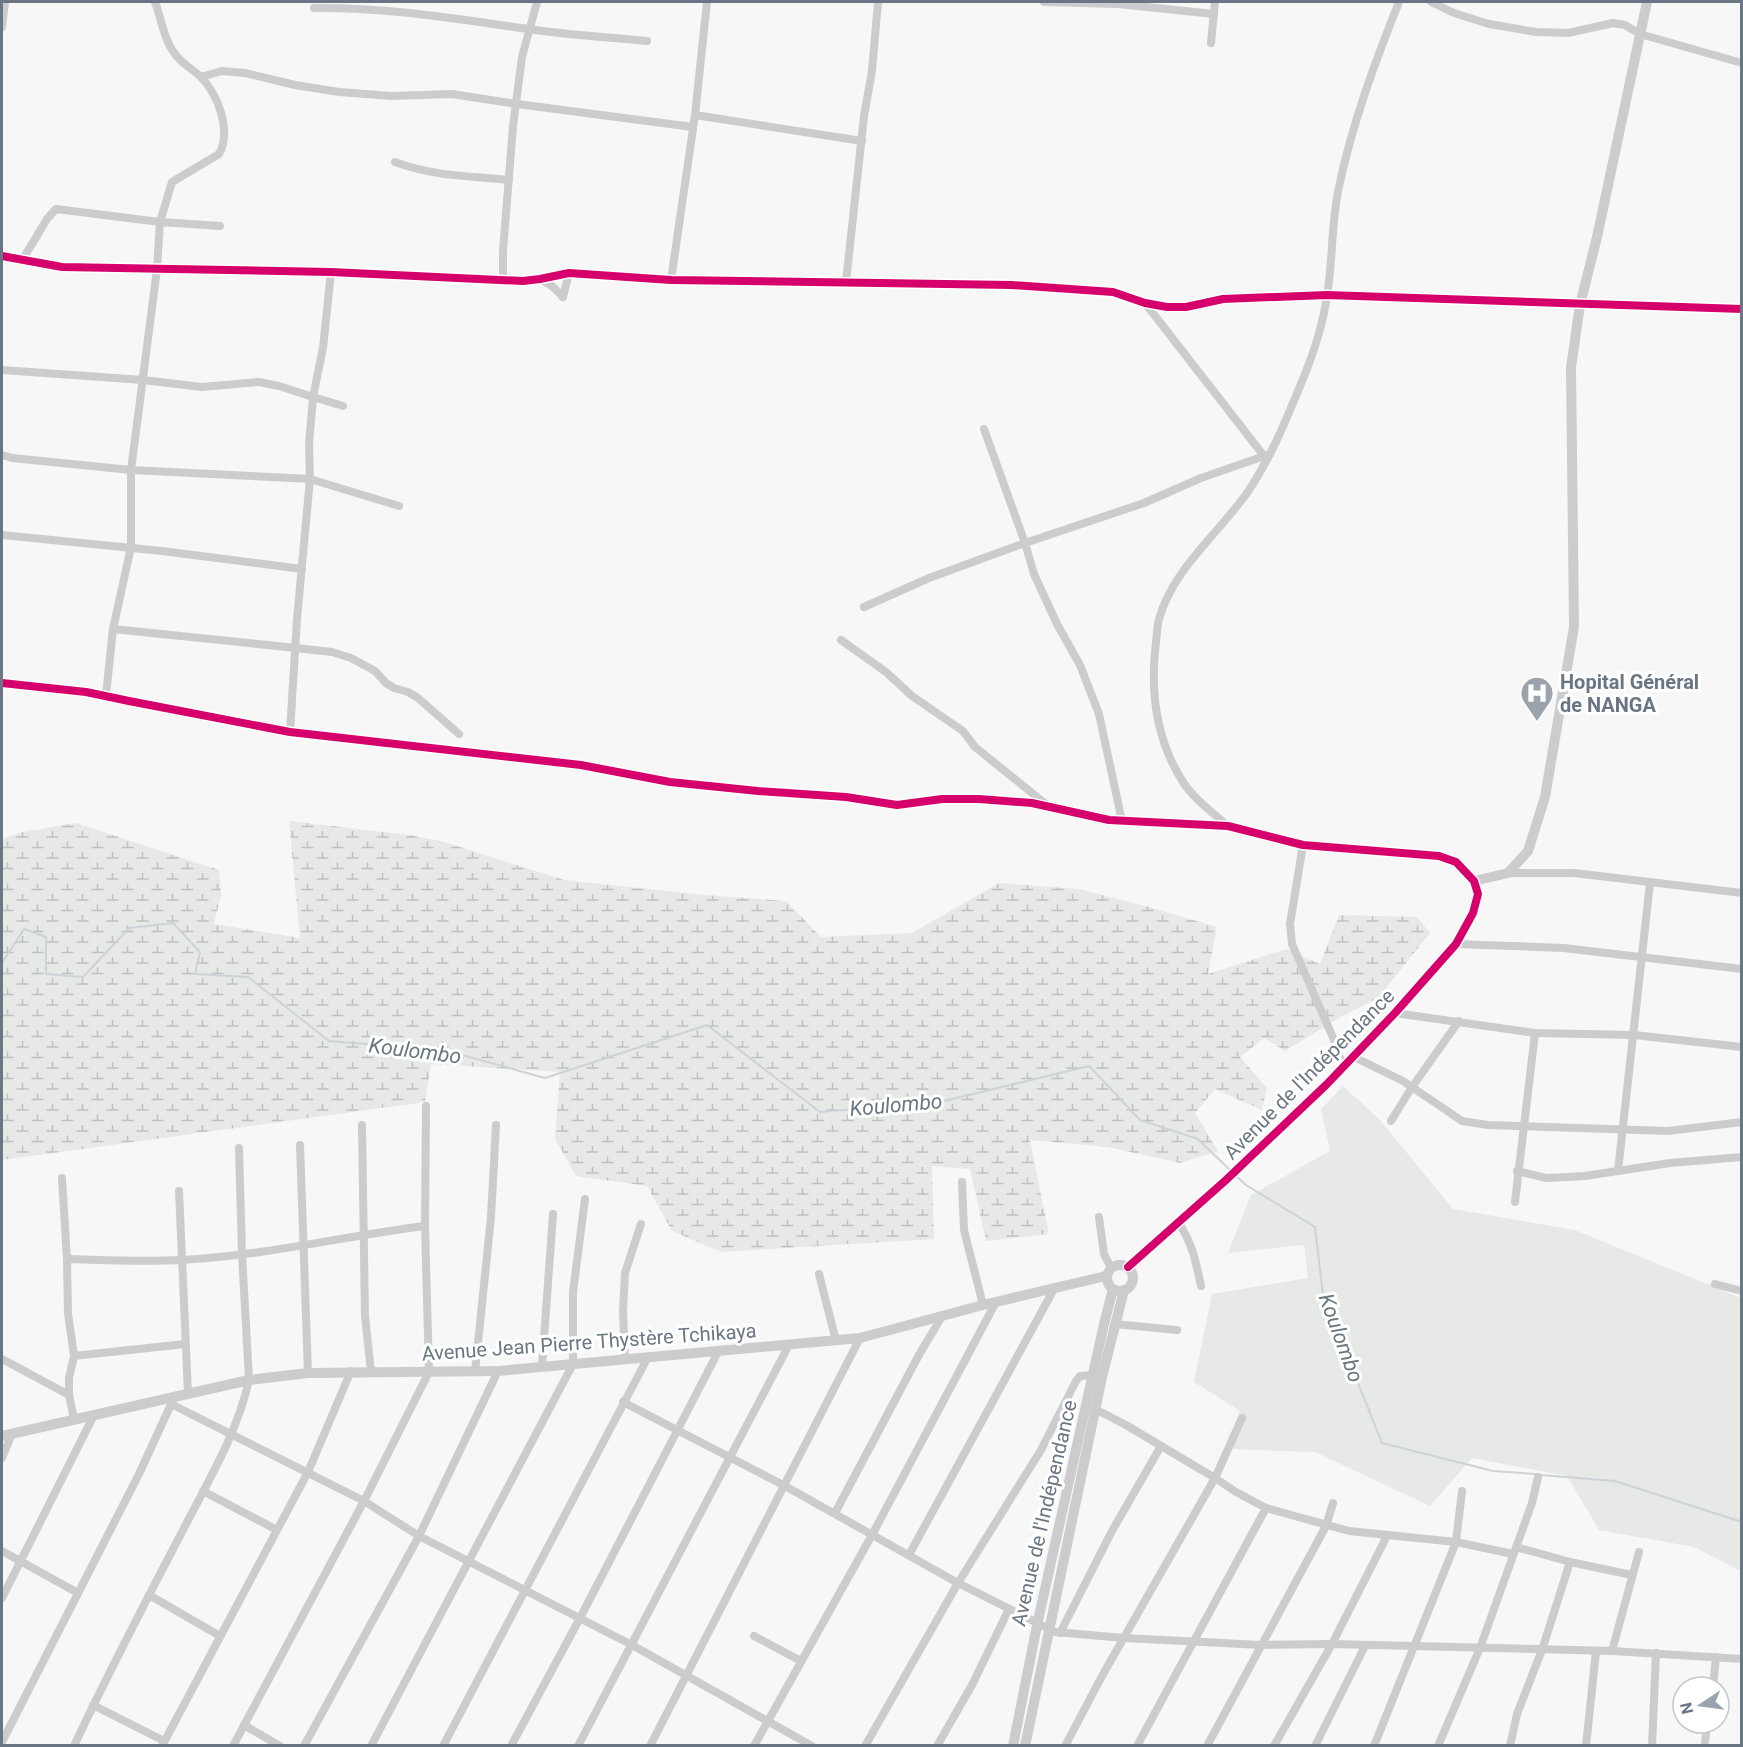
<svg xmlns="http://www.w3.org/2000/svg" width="1743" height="1747" font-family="Roboto,sans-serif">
<defs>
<pattern id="wetland-marsh" width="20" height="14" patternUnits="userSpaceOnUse" patternTransform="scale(1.5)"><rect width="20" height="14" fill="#e6e9e5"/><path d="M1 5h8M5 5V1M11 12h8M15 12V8" fill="none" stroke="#bec1bf"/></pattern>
</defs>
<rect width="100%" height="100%" fill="#f7f7f7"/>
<path fill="#e6e9e5" d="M1343,1086l37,34 73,89 122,21 166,68v273l-47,-24 -95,-17 -32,-54 -95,-18 -42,48 -115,-54 -88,-3 13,-38 -46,-29 18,-88 96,-16 -4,-33 -76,8 23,-58 79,-44 -9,-42z"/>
<path fill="url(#wetland-marsh)" d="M289,821l120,14 32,6 123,39 141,15 81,6 35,36 91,-4 87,-50 79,6 71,18 68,20 -9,47 78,-25 34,15 19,-49 78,2 13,16 -52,65 -39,20 -54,33 -21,-13 -24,19 27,31 -5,22 -47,-21 -20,24 23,38 -38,12 -72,-16 -78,-7 19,94 -63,7 -16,-72 -38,-3 2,73 -213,13 -49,-21 -25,-45 -71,-10 -21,-37 5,-67 -129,-8 -6,38 -423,58v-321l20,-7 54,-9 143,47 2,25 -7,29 86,14z"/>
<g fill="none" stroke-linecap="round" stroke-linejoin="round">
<g stroke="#cdd3d6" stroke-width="2">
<path d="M2,963l22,-34 22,8v37l37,3 46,-49 44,-5 27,29 -5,22 53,3 81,64 115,9 101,28 162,-53 113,87 124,-11 145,-35 51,54 58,19 33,32"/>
<path d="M1235,1175l11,10 69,42 8,68 59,148 111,28 42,3"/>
<path d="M1541,1475l74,6 127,41"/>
</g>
<g stroke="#ccccce" stroke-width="8">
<path d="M1044,2l74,2 96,10"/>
<path d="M1431,2l23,11 35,11 47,8 32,1 45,-10 12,2 15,9 102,29"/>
<path d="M314,8c72,-1 143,11 214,21 39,6 79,8 119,12"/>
<path d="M2,27l3,-25"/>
<path d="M1211,43l4,-41"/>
<path d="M201,77l21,-6 23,2 50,12 44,7 53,4 60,-2 65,10 176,23"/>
<path d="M695,115l167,26"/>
<path d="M395,162c37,14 75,14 114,18"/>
<path d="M2,256l60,11 269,5 192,9 17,-2 29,-6 102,7 341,5 101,7 32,11 22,4h19l37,-8 104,-4 415,14"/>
<path d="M23,259l24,-40 9,-10 104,13 12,-40 47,-28c13,-23 -1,-60 -19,-78 -8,-7 -19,-13 -25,-22 -11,-14 -14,-36 -20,-52"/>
<path d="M540,279l12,7 11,11"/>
<path d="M503,280v-29l10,-125 9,-69 15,-55"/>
<path d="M671,280l24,-165 12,-113"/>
<path d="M846,282l18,-166 8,-45 6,-69"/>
<path d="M563,297l6,-24"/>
<path d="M1145,303l119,153"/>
<path d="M2,370l141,10 59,7 57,-5 20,4 34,11 10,-49 8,-76"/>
<path d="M984,429l41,114 9,31 23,50 23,41 19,49 23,107"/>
<path d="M2,455l10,3 119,12 179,9 89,27"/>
<path d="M2,535l160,16 140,18"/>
<path d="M864,607l65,-29 96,-35 119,-40 57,-25 69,-24"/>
<path d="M113,629l183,19 36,4 19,6 24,13 11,12 8,5 14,4 10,6 41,36"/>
<path d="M841,640l45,32 26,24 51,35 12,16 72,58"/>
<path d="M106,695l7,-66 18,-82v-77l26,-201 3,-47 60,4"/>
<path d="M290,732l7,-113 13,-140 -1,-35 4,-47 30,9"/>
<path d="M1228,826c-15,-13 -34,-27 -45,-44 -27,-42 -33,-92 -27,-140 1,-8 1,-16 3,-23 14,-50 59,-85 88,-126 24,-35 40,-75 56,-114 11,-27 20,-55 24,-83 6,-36 4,-73 12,-109 13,-63 36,-125 60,-185"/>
<path d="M1303,845l-13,79 2,20 42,96 9,27"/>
<path d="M1508,873h66l168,20"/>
<path d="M1456,944l108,4 178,21"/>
<path d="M1395,1013l140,20 99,2 108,12"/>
<path d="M1354,1057l49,24 59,40 26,4 180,6 74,-9"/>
<path d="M1391,1121l21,-34 47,-66"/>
<path d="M362,1125l3,191 6,56"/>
<path d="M300,1145l8,228"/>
<path d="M1517,1171l29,7 39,-2 85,-13 72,-6"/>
<path d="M1618,1171l32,-288"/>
<path d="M62,1178l5,81 1,54 6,43 -5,22v17l5,24"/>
<path d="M962,1182l2,48 19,75"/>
<path d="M179,1191l9,202"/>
<path d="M1515,1202l20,-169"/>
<path d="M1099,1217l5,37 7,14"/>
<path d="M1178,1222c14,20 18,40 23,64"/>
<path d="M67,1259c38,1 76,3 114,1 82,-4 163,-24 244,-34"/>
<path d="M819,1274l17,67"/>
<path d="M1715,1284l27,7"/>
<path d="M1114,1324l63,6"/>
<path d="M74,1356l111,-12"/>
<path d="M2,1359l67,36"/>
<path d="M625,1360l-2,-49 2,-38 16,-49"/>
<path d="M542,1366l11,-152"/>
<path d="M475,1372l16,-155 5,-92"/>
<path d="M623,1402l162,84 173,97 97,49 69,6 137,7 71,-1 280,7 130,8"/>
<path d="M171,1404l193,97 55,35 213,109 180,101"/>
<path d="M1095,1409l31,16 89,53 21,14 30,16 83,23 107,11 57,12"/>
<path d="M2,1458l10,-24"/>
<path d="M203,1491l74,39"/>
<path d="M835,1513l85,-160 21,-35"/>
<path d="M1516,1547l54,15 62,13"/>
<path d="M2,1551l76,42"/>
<path d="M909,1555l145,-266"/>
<path d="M149,1595l71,41"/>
<path d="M2,1598l92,-183"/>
<path d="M1060,1633l52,-102 49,-85"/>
<path d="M754,1636l47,25"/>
<path d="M1612,1651l27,-99"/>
<path d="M1713,1687l3,-30"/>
<path d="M93,1705l71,36"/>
<path d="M244,1725l36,21"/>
<path d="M2,1742l137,-268 34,-74"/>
<path d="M1705,1742l2,-19"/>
<path d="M74,1746c34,-73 72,-145 109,-216 25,-49 54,-96 66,-150l-7,-126 -3,-106"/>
<path d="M162,1746l146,-274 43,-101"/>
<path d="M233,1746l131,-245 65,-129 -4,-146 1,-120"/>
<path d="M304,1746l115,-210 79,-165"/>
<path d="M371,1746l202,-382v-72l12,-93"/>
<path d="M443,1746l204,-387"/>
<path d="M511,1746l69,-128 138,-266"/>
<path d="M578,1746l211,-401"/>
<path d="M650,1746l210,-408"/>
<path d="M754,1746l118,-211 124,-233"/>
<path d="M865,1746l93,-163 83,-133 35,-69 4,-5 13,-1"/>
<path d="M937,1746l35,-61 37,-76"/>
<path d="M1065,1746l37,-70 113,-198 27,-60"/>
<path d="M1137,1746l129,-238"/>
<path d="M1207,1746l119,-220 7,-23"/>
<path d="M1274,1746l58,-102 55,-108"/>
<path d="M1315,1746l50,-100"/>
<path d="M1374,1746l82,-204 6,-51"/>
<path d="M1438,1746l42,-98 52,-145 6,-26"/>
<path d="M1510,1746l7,-32 25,-64 28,-88"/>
<path d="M1586,1746l10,-95"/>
<path d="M1652,1746l4,-93"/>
</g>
<g stroke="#ccccce" stroke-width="10">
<path d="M2,683l84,9 43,9 161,31 291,33 89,17 88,9 88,6 51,8 45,-6h37l53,4 77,17 119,6 75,19 136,11 17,6 18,19 4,13 -5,19 -17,31 -61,69 -69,72 -100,95 -98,87"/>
<path d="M1474,881l34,-8 20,-22 17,-54 29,-170 -3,-260 9,-62 17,-68 50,-235"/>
<circle cx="1120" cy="1278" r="13"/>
<path d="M2,1436l247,-56 59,-7 190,-2 362,-33 123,-33 123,-29"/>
<path d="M1013,1746l24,-121 67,-301 9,-35"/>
<path d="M1025,1746l77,-369 22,-87"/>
</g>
<defs>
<g id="cycleway">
<path d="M2,256l60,11 269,5 192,9 17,-2 29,-6 102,7 341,5 101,7 32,11 22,4h19l37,-8 104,-4 415,14"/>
<path d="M2,683l84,9 43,9 161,31 291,33 89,17 88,9 88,6 51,8 45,-6h37l53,4 77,17 119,6 75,19 136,11 17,6 18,19 4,13 -5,19 -17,31 -61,69 -69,72 -100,95 -98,87"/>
</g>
</defs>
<use href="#cycleway" stroke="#fff" stroke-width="11"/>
<use href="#cycleway" stroke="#d6006c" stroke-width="8"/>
</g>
<defs>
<symbol id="hospital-pin" viewBox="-11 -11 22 30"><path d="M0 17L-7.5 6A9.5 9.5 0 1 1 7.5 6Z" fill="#9ba3ac" stroke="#fff"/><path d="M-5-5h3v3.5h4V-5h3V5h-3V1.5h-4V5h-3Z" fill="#fff"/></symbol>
</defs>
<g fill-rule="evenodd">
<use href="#hospital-pin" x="1518" y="674" width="38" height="52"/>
</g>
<g text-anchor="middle" stroke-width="6" stroke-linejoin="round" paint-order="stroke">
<g font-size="20" font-weight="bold" fill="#6a7683" stroke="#fff" text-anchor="start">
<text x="1560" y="689">Hopital Général<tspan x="1560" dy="23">de NANGA</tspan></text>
</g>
<g font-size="20" fill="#6a7683" stroke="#fff">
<text transform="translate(1309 1074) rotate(-45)" y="7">Avenue de l'Indépendance</text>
<text transform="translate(589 1342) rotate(-4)" y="7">Avenue Jean Pierre Thystère Tchikaya</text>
<text transform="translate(1044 1513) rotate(-77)" y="7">Avenue de l'Indépendance</text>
</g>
<g font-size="21" font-style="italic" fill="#67767f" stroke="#fff">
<text transform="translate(415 1051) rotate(7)" y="7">Koulombo</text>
<text transform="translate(896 1105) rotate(-5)" y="7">Koulombo</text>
<text transform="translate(1341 1338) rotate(70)" y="7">Koulombo</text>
</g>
</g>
<rect width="1743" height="1747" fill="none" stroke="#6a7683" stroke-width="6"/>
<g transform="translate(1701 1705) rotate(257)"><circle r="28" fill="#ffffff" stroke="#c3c8cd" stroke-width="1.5"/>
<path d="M0-4.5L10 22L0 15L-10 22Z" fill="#9ba3ac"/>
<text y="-9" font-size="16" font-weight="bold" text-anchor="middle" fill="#6a7683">N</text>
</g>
</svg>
